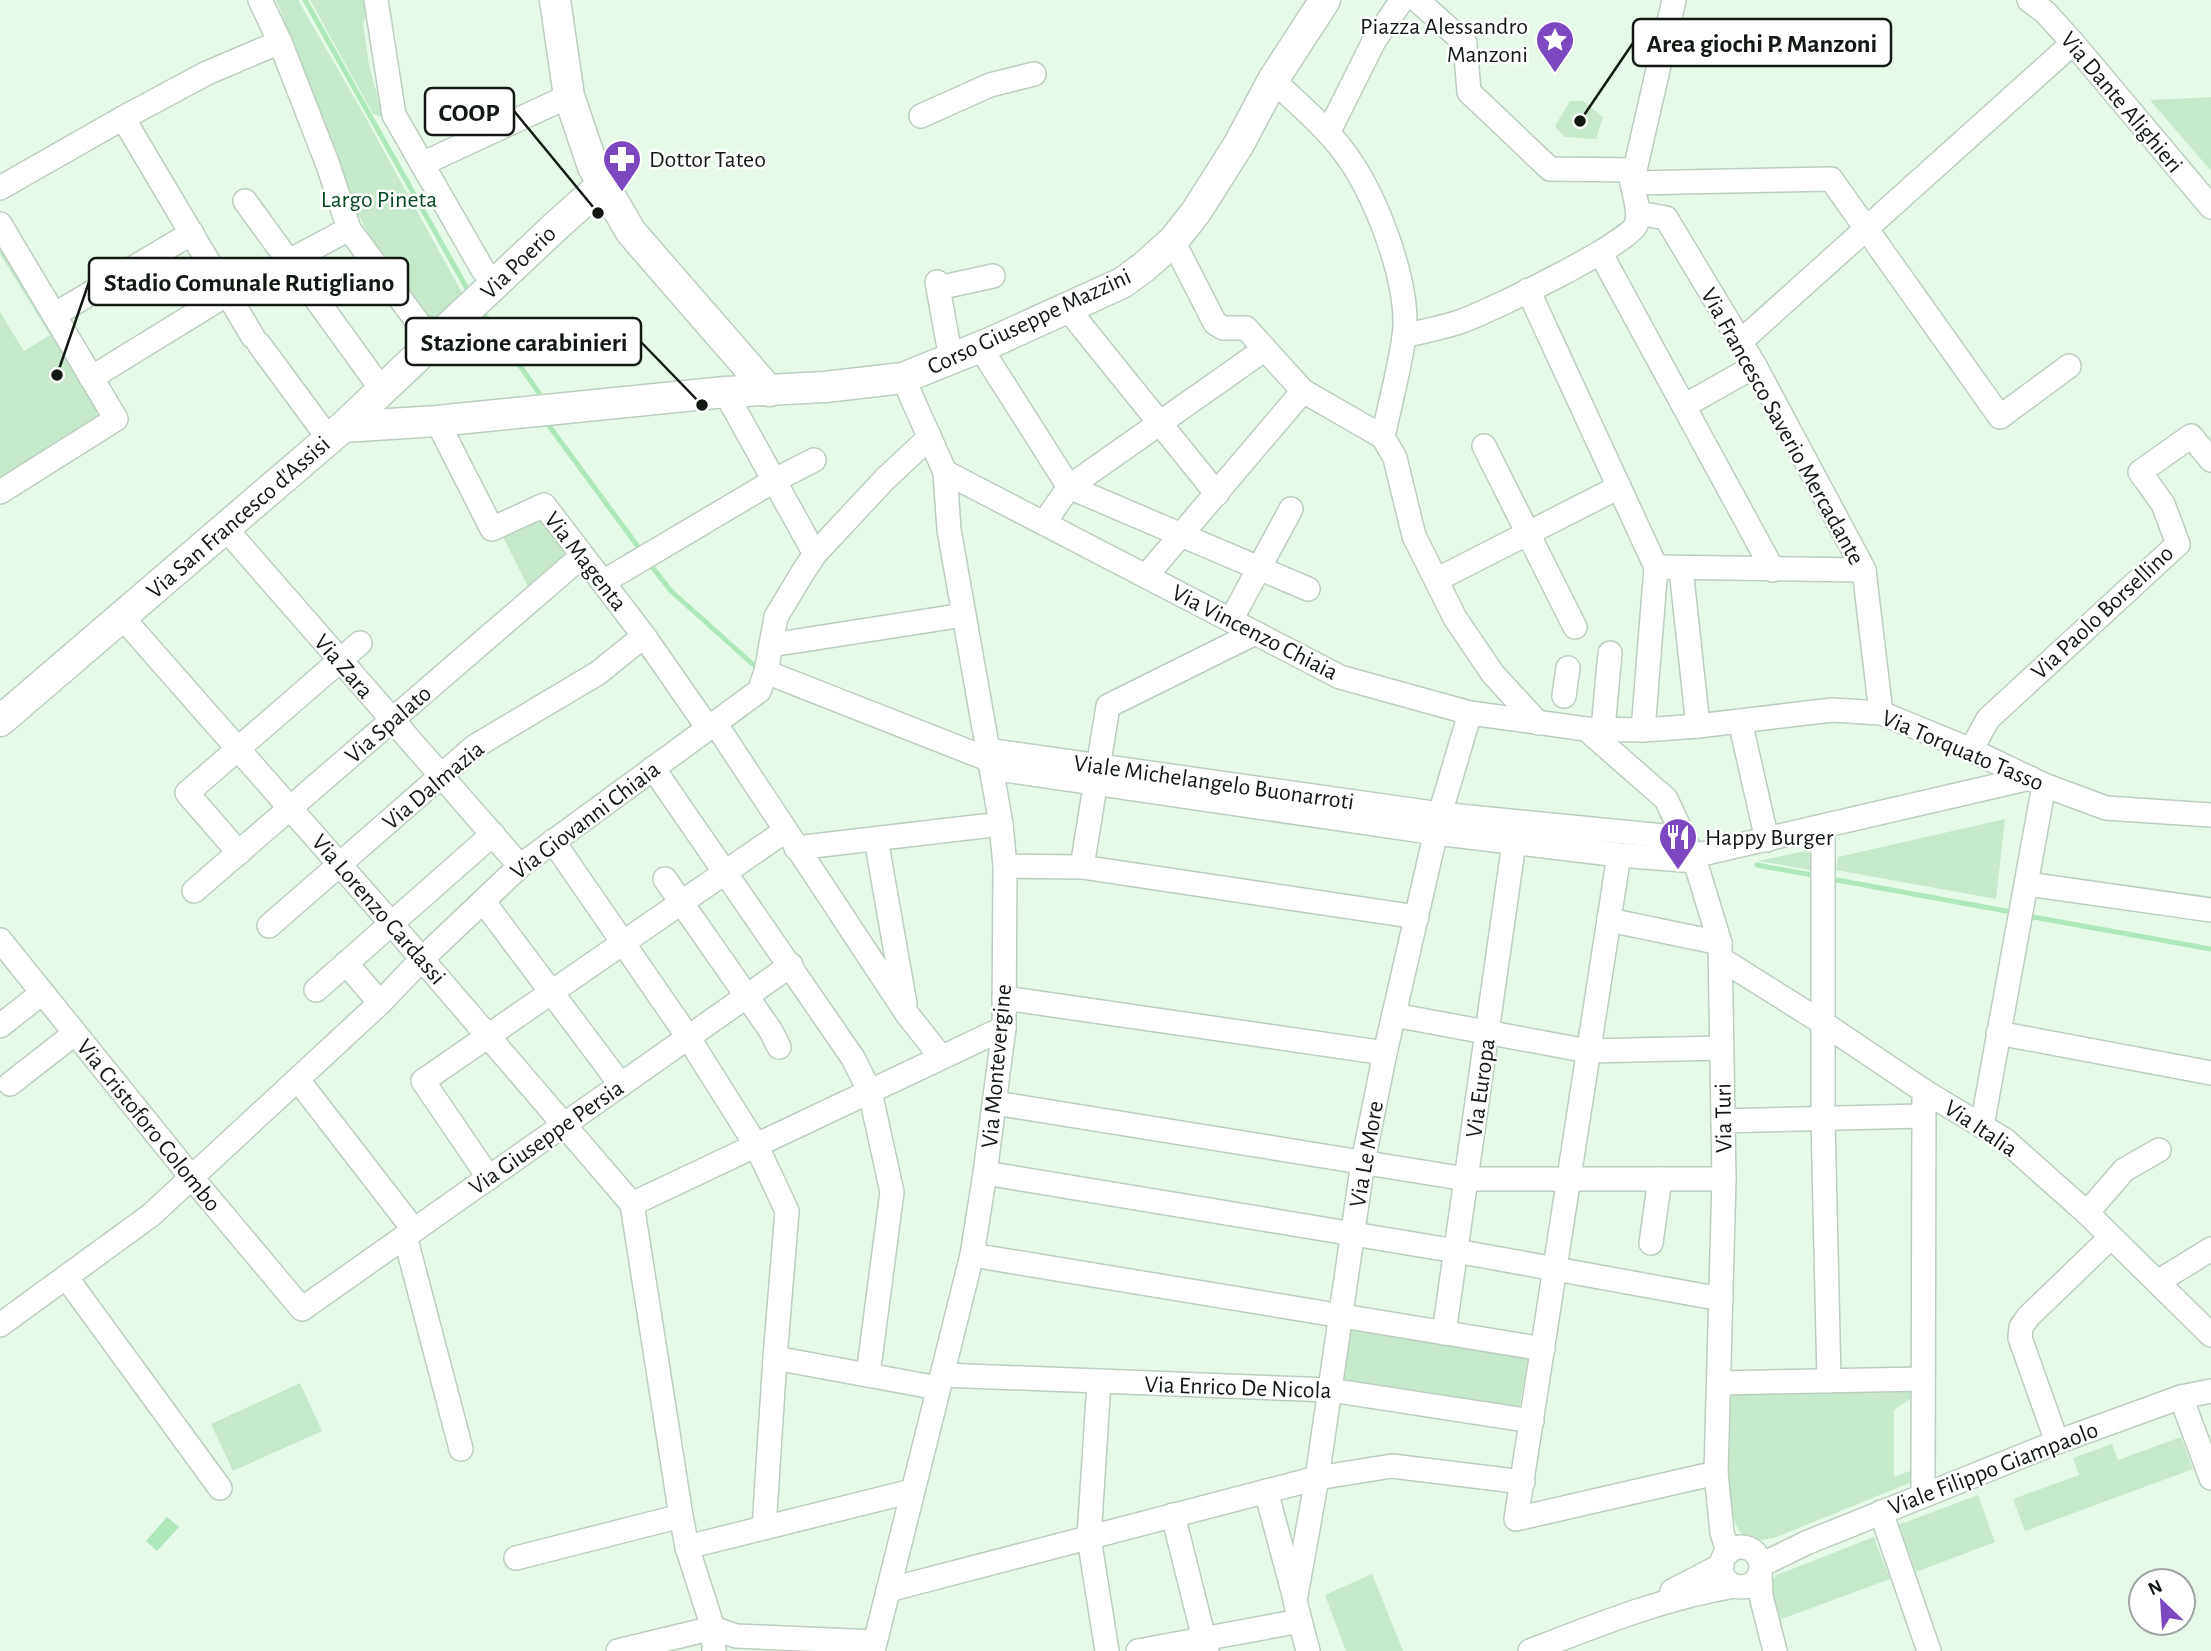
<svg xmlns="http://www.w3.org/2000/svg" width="2211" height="1651" font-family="'Alegreya Sans',sans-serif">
<rect width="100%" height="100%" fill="#e7faea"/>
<g fill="#c6e9cc">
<path d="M276,0h22l64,111 105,191 -33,28 -65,-95 -31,-58 -45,-135z"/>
<path d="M310,0h57l2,12 -6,11 6,42 14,52 -10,-3z"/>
<path d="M2211,97v74l-61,-71z"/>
<path d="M1570,101h13l20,16 -7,22 -32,-2 -9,-11z"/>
<path d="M0,247l105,169 -105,66v-170l24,39 26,-16 -50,-81z"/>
<path d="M537,519l7,1 29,34 -44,35 -27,-54z"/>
<path d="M2005,819l-9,80 -160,-29 2,-13z"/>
<path d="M1810,850l1,20 -53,-9z"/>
<path d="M1350,1326l179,31 -10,53 -178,-24z"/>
<path d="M300,1383l22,48 -89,40 -22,-47z"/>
<path d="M1912,1392v6l-18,12v67l18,-7v12l-138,56c-8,1 -19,4 -27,0 -28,-14 -18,-116 -18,-144z"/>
<path d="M2181,1437l12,32 -168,62 -12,-32 66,-24 -6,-17 39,-14 6,16z"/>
<path d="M1978,1495l17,47 -79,30 -18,-47z"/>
<path d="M1874,1537l16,42 -111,41 -11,-28 2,-11 7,-6z"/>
<path d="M1372,1574l31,77h-57l-21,-56z"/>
</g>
<path fill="#aee8ba" d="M167,1517l12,10 -22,24 -11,-10z"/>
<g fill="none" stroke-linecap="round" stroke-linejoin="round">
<g stroke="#aee8ba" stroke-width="5">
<path d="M305,0l165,294"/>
<path d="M481,310l58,83"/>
<path d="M544,419l98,133"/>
<path d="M649,563l22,28 85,76"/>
<path d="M1602,842l39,3"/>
<path d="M1757,865l55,10"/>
<path d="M1837,880l169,31"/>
<path d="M2033,917l178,32"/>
</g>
<defs>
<g id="minor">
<path d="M260,0l20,42 48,123 21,64 84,114"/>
<path d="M376,0l18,115 89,155"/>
<path d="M1417,0l48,43 4,49 81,77 85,1"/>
<path d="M2029,0l16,12 28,31 138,164"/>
<path d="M1273,80c24,23 51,45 71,72 32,41 67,134 60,185 -5,34 -14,67 -21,100"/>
<path d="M921,116l69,-31 44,-11"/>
<path d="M123,118l130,219"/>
<path d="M1328,133l46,-92 28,-41"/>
<path d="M422,164l147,-68"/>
<path d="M1632,183l199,-4 169,238 69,-51"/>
<path d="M0,188l123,-70 84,-45 73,-31"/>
<path d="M245,201l137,189"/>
<path d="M1638,213l28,5 89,148 109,204 17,143"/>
<path d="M0,224l116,195 -116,73"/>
<path d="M1173,241l42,82 8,5h23l57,63 80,46 12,21 19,78 41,82 38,56 45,49"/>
<path d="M1601,254l172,316"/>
<path d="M937,282l14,77"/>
<path d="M938,288l55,-12"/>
<path d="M1528,290l128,277 -13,163"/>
<path d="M1067,308l150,186"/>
<path d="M54,315l138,-82"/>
<path d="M1404,336c19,-5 39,-8 58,-15 26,-9 165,-76 174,-96 5,-12 -2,-30 -4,-42l42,-183"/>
<path d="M1740,342l333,-299"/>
<path d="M259,344l70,95"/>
<path d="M980,347l89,140 239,102"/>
<path d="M91,378l138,-85 120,-64"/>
<path d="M725,392l90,162"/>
<path d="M1684,406l71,-40"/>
<path d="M437,421l55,108 52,-24 100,131 64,92"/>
<path d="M1484,446l91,181"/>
<path d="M945,472l395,205 130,36 116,16 57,1 55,-4 134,-16 49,3 90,37 73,35 62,23 105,7"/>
<path d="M1044,523l25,-36 196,-138"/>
<path d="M225,528l295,338"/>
<path d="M1656,567l208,3"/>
<path d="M1681,569l17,157"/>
<path d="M1146,576l157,-185"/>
<path d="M1436,580l183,-93"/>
<path d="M603,582l172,-102 39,-20"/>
<path d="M122,617l269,306 241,281"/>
<path d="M1231,620l60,-111"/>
<path d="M771,645l193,-30"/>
<path d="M766,672l224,88"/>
<path d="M1564,696l4,-28"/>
<path d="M1740,721l27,119"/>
<path d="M715,723l192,291 34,43"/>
<path d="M1586,729l80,70 29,62 25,82 4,236 -8,294 6,59 6,21"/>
<path d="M1603,729l7,-76"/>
<path d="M987,750l453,64 244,24"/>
<path d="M1971,750l17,-31 190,-175 -15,-40 -23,-32 51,-36 20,24"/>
<path d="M653,768l200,290 17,34 22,100 -24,183"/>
<path d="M991,768l445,65 183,22 76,6"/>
<path d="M1823,828v290l6,263"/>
<path d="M876,839l29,165"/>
<path d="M553,841l135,196 68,108 31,66 -12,147 -11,170"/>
<path d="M796,848l205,-24"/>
<path d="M239,853l-52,-60 173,-150"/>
<path d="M1619,855l-103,664 200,-46"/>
<path d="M1693,856l337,-78"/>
<path d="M1005,866l77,1 335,50"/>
<path d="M1082,867l26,-161 147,-73"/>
<path d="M665,879l106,152 8,16"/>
<path d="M2027,884l184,26"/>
<path d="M194,891l388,-335"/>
<path d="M483,901l138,184"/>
<path d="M1609,920l111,23"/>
<path d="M269,926l205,-179 124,-74 46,-37"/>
<path d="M0,940l192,238 110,131 489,-344"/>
<path d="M1721,959l102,64 101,68 81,49 82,73 124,122"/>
<path d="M346,963l34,40"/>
<path d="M316,990l177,-156"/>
<path d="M1004,998l381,55"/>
<path d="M1394,1015l194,36 133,-3"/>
<path d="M0,1026l42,-33"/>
<path d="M1998,1033l213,40"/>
<path d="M298,1080l116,150"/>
<path d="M10,1084l64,-50"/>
<path d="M995,1103l471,76h258"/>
<path d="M1723,1121l199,-5"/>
<path d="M1982,1126l62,-341"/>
<path d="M985,1173l471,78 265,48"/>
<path d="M489,1178l-66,-97 362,-250"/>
<path d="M632,1204l49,312 6,31 26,81 1,23"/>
<path d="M632,1204l372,-176"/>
<path d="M2087,1213l37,-43 35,-20"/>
<path d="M405,1236l56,213"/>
<path d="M1651,1243l9,-64"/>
<path d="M972,1255l571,94"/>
<path d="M66,1277l154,211"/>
<path d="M2159,1281l52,-32"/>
<path d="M0,1325l151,-110 229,-212 42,-44 98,-93 239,-175 7,-19 10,-55 27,-45 12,-18 70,-75 45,-42"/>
<path d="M1444,1333l70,-490"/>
<path d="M775,1358l163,30"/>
<path d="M942,1375l388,15 202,31"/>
<path d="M1099,1382l-10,156 18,113"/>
<path d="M1719,1383l204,-4"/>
<path d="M2181,1397l30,81"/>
<path d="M2057,1442l-37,-104 1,-11 7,-10 83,-80"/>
<path d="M1266,1491l28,104"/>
<path d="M1923,1495l1,-404"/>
<path d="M1881,1512l48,139"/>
<path d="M1173,1515l34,136"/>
<path d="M687,1547l225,-56"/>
<circle cx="1741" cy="1567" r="20"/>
<path d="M516,1558l165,-42"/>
<path d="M1761,1565l45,-22 251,-101 124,-45 30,-6"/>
<path d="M1760,1575l1,21 14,55"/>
<path d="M888,1590l429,-112 75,-12 131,16"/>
<path d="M1672,1591l50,-26"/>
<path d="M618,1651l95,-23 23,8 139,6"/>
<path d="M873,1651l99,-396 13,-82 19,-145 1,-162 -4,-42 -52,-294 -4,-58 -42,-94"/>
<path d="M1138,1651l162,-30"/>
<path d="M1308,1651l-13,-50 22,-123 46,-316 22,-109 55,-239 30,-101"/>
<path d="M1530,1651c67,-26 133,-53 205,-65"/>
</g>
<g id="major">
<path d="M555,0l14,96 24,71 38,65 138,159"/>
<path d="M343,427l94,-6 288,-29 100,-5 78,-9 87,-35 132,-60 22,-16 29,-26 23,-29 43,-68 34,-64 52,-80"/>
<path d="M0,721l343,-294 212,-200 38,-34 12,-6"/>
</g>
</defs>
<use href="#minor" stroke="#bccebf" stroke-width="26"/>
<use href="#major" stroke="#bccebf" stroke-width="33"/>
<use href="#minor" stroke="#fff" stroke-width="23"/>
<use href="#major" stroke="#fff" stroke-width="30"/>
</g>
<defs>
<symbol id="sight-pin" viewBox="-11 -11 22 30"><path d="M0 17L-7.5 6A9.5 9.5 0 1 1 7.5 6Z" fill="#7c48bf" stroke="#fff"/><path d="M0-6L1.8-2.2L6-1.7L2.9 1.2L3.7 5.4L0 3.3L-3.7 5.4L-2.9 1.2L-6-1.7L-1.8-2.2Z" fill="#fff"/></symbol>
<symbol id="pharmacy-pin" viewBox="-11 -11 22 30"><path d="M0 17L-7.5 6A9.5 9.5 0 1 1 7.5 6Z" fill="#7c48bf" stroke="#fff"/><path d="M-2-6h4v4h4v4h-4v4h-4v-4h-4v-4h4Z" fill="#fff"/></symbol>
<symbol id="restaurant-pin" viewBox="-11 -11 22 30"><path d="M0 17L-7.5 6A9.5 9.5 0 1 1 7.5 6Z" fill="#7c48bf" stroke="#fff"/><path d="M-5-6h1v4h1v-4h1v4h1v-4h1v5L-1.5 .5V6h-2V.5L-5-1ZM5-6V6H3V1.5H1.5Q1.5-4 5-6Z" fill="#fff"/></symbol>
</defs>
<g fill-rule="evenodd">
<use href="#sight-pin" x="1533" y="18" width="44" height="60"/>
<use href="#pharmacy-pin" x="600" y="137" width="44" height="60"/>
<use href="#restaurant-pin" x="1656" y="815" width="44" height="60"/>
</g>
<g text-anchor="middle" stroke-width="5" stroke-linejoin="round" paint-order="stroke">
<g font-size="24" fill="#121913" stroke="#fff" text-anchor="start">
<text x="1528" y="34" text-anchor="end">Piazza Alessandro<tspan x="1528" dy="28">Manzoni</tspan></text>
<text x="649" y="167">Dottor Tateo</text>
<text x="1705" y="845">Happy Burger</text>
</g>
<g font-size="24" fill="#121913" stroke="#fff">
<text transform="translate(2122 102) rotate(50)" y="8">Via Dante Alighieri</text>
<text transform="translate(518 262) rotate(-44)" y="8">Via Poerio</text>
<text transform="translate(1029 321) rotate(-25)" y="8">Corso Giuseppe Mazzini</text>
<text transform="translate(1783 426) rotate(61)" y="8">Via Francesco Saverio Mercadante</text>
<text transform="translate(238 517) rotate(-41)" y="8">Via San Francesco d'Assisi</text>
<text transform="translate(586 561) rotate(52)" y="8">Via Magenta</text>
<text transform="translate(2102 612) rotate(-43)" y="8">Via Paolo Borsellino</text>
<text transform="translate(1255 632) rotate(27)" y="8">Via Vincenzo Chiaia</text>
<text transform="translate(344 666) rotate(49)" y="8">Via Zara</text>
<text transform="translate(388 724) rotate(-41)" y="8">Via Spalato</text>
<text transform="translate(1963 750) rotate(23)" y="8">Via Torquato Tasso</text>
<text transform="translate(1214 782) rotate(8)" y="8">Viale Michelangelo Buonarroti</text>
<text transform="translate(433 785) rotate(-40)" y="8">Via Dalmazia</text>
<text transform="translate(585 820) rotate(-37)" y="8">Via Giovanni Chiaia</text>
<text transform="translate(379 909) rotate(49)" y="8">Via Lorenzo Cardassi</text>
<text transform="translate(996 1066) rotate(-85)" y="8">Via Montevergine</text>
<text transform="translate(1480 1088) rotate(-82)" y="8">Via Europa</text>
<text transform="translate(1723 1118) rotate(-91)" y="8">Via Turi</text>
<text transform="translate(149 1125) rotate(51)" y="8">Via Cristoforo Colombo</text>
<text transform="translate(1981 1128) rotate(34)" y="8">Via Italia</text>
<text transform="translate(546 1137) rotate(-35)" y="8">Via Giuseppe Persia</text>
<text transform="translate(1366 1154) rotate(-80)" y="8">Via Le More</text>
<text transform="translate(1238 1387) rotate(2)" y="8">Via Enrico De Nicola</text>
<text transform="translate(1993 1468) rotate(-21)" y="8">Viale Filippo Giampaolo</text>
</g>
<g font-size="24" fill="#064920" stroke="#fff">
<text x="379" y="207">Largo Pineta</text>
</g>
</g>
<path fill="none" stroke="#121913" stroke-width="2.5" d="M1580 121L1633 43M598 213L514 111M57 375L89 282M702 405L641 342"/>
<g fill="#121913" stroke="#fff" stroke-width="2.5">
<circle cx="1580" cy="121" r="7"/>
<circle cx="598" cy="213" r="7"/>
<circle cx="57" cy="375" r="7"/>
<circle cx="702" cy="405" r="7"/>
</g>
<g fill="#fff" stroke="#121913" stroke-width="2.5">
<rect x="1633" y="19" width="258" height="47" rx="7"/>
<rect x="425" y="88" width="89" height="47" rx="7"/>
<rect x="89" y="258" width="319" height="47" rx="7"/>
<rect x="406" y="318" width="235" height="47" rx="7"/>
</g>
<g font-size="26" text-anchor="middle" font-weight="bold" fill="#121913">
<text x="1762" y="52">Area giochi P. Manzoni</text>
<text x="469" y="121">COOP</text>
<text x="249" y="291">Stadio Comunale Rutigliano</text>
<text x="524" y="351">Stazione carabinieri</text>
</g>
<g transform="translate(2162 1602) rotate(335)"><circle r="33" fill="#ffffff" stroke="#a0a3a1" stroke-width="2"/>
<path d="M0-5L12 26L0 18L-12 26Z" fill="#7c48bf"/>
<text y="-10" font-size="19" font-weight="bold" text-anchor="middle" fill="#121913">N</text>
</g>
</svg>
